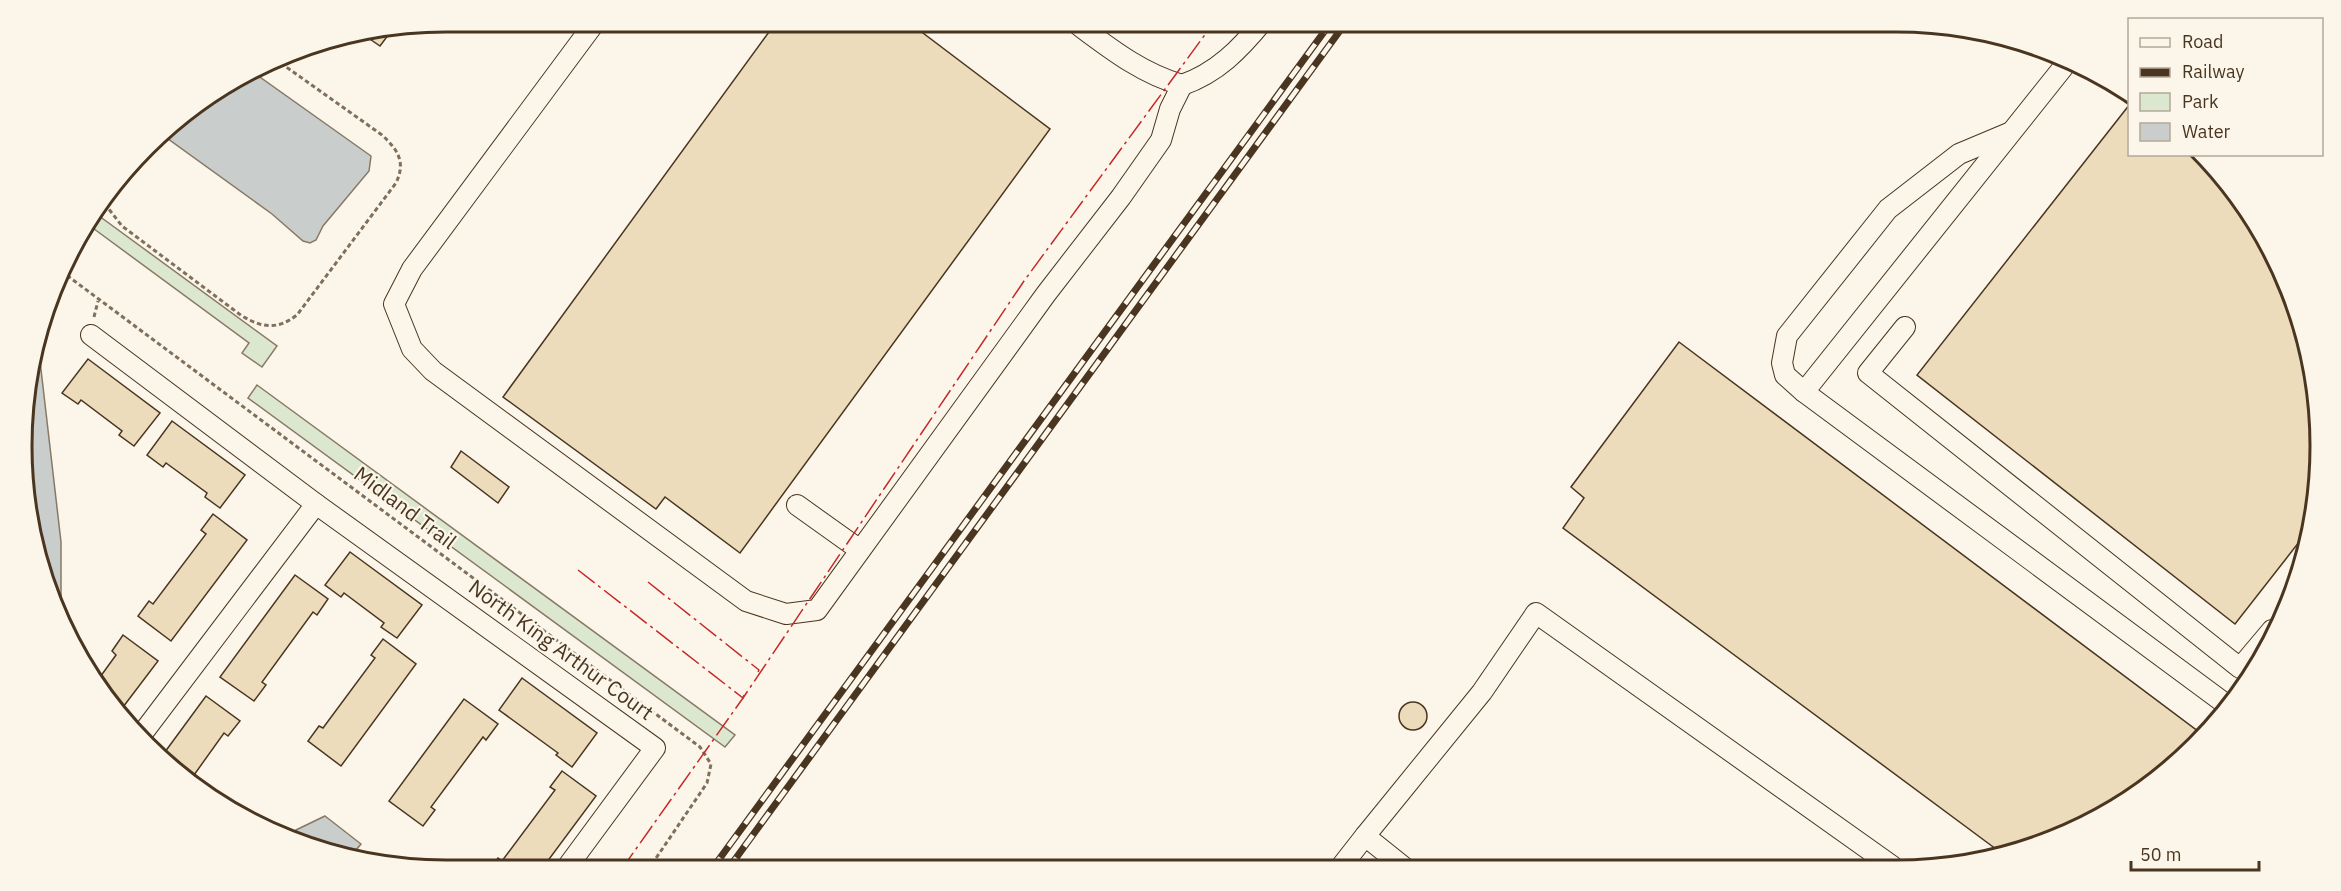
<svg xmlns="http://www.w3.org/2000/svg" width="2341" height="891" font-family="'IBM Plex Sans',sans-serif">
<rect width="100%" height="100%" fill="#fbf6e9"/>
<g fill="#dce7d0" stroke="#887966" stroke-width="1.5">
<path d="M95,213l182,133 -15,21 -20,-14 7,-10 -163,-120z"/>
<path d="M257,385l478,350 -10,12 -477,-349z"/>
</g>
<g fill="#c9cecd" stroke="#887966" stroke-width="1.5">
<path d="M250,70l121,86 -2,15 -46,55 -7,14 -6,3 -7,-2 -31,-27 -112,-81 6,-7 68,-48z"/>
<path d="M37,335l24,207v80l-8,-14 -21,-77 -7,-141z"/>
<path d="M325,816l36,28 -11,13 -15,-2 -34,-12 -5,-13z"/>
</g>
<g fill="#ecdcbc" stroke="#4a3520" stroke-width="1.5">
<path d="M777,21h130l143,108 -310,424 -75,-56 -9,12 -153,-112z"/>
<path d="M392,30l-12,16 -16,-11z"/>
<path d="M2130,104v50h73l12,12 48,68 35,75 18,81 3,84 -9,54 -75,96 -318,-249z"/>
<path d="M1679,342l520,390 -27,35 -89,59 -83,26 -437,-324 21,-30 -13,-11z"/>
<path d="M88,359l72,54 -26,33 -15,-11 3,-4 -41,-31 -3,4 -16,-11z"/>
<path d="M172,421l73,54 -25,33 -15,-11 2,-4 -41,-30 -3,4 -16,-12z"/>
<path d="M461,451l48,36 -11,16 -47,-36z"/>
<path d="M213,514l34,26 -76,101 -33,-25 11,-15 4,3 53,-70 -5,-4z"/>
<path d="M350,552l72,53 -25,33 -16,-11 3,-4 -40,-30 -3,4 -16,-12z"/>
<path d="M295,575l33,24 -11,16 -4,-3 -51,70 4,3 -12,16 -34,-24z"/>
<path d="M123,635l35,26 -38,50 -25,-27 21,-29 -4,-4z"/>
<path d="M383,639l33,25 -75,102 -33,-25 11,-15 4,2 52,-70 -4,-3z"/>
<path d="M522,678l75,55 -25,34 -16,-12 2,-2 -59,-43z"/>
<path d="M206,696l34,25 -12,15 -4,-3 -30,42 4,2 -6,8 -30,-29z"/>
<path d="M464,699l34,25 -12,16 -3,-3 -52,70 4,3 -12,16 -34,-25z"/>
<circle cx="1413" cy="716" r="14"/>
<path d="M562,771l34,25 -55,74h-52l9,-12 4,3 53,-71 -5,-3z"/>
</g>
<g fill="none" stroke-linecap="round" stroke-linejoin="round">
<defs>
<g id="minor">
<path d="M596,21l-184,248 -18,35 18,45 21,22 313,230 40,13 31,-4 229,-316 75,-97 40,-57 9,-31 12,-24"/>
<path d="M1073,21c35,26 67,52 109,64"/>
<path d="M2069,60l-265,332 423,313"/>
<path d="M1182,85c35,-12 58,-36 81,-64"/>
<path d="M1905,327l-37,46 372,295 32,-38"/>
<path d="M91,335l225,169 339,244 -90,122"/>
<path d="M1804,392l-19,-17 -3,-12 5,-27 101,-127 71,-55 50,-21"/>
<path d="M797,505l63,45"/>
<path d="M142,734l174,-230"/>
<path d="M1340,868l25,-32"/>
<path d="M1405,868l-40,-32 117,-144 54,-79 356,253"/>
</g>
</defs>
<use href="#minor" stroke="#4a3520" stroke-width="22"/>
<g stroke="#7f6f5c" stroke-width="3" stroke-dasharray="4.5 3" stroke-linecap="butt">
<path d="M110,195l-2,13 14,18 120,90c21,12 35,14 55,-1l99,-132c10,-21 2,-33 -14,-48l-107,-76"/>
<path d="M61,271l639,476 11,17 -4,19 -59,87"/>
<path d="M94,317l4,-16"/>
</g>
<use href="#minor" stroke="#fbf6e9" stroke-width="20"/>
<defs>
<g id="rail">
<path d="M712,869l620,-848"/>
<path d="M728,869l619,-848"/>
</g>
</defs>
<use href="#rail" stroke="#4a3520" stroke-width="7"/>
<use href="#rail" stroke="#fbf6e9" stroke-width="4.5" stroke-dasharray="14" stroke-linecap="butt"/>
<g stroke="#c62828" stroke-width="1.5" stroke-dasharray="21 4.5 3 4.5" stroke-linecap="butt">
<path d="M578,570l165,128 1,-3"/>
<path d="M648,582l111,88 -1,2"/>
<path d="M621,870l122,-172 281,-417 191,-260"/>
</g>
</g>
<g text-anchor="middle" stroke-width="4.5" stroke-linejoin="round" paint-order="stroke">
<g font-size="21" fill="#4a3520" stroke="#fbf6e9">
<text transform="translate(405 508) rotate(37)" y="7">Midland Trail</text>
<text transform="translate(561 650) rotate(36)" y="7">North King Arthur Court</text>
</g>
</g>
<path d="M0 0H2341V891H0ZM446 32H1896A414 414 0 0 1 2310 446V446A414 414 0 0 1 1896 860H446A414 414 0 0 1 32 446V446A414 414 0 0 1 446 32Z" fill="#fbf6e9" fill-rule="evenodd"/>
<path fill="none" stroke="#4a3520" stroke-width="3" d="M446 32H1896A414 414 0 0 1 2310 446V446A414 414 0 0 1 1896 860H446A414 414 0 0 1 32 446V446A414 414 0 0 1 446 32Z"/>
<rect x="2128" y="18" width="195" height="138" fill="#fbf6e9" stroke="#b4a999" stroke-width="1.5"/>
<rect x="2140" y="38" width="30" height="9" fill="#fbf6e9" stroke="#b4a999" stroke-width="1.5"/>
<text x="2182" y="48" font-size="18" fill="#4a3520">Road</text>
<rect x="2140" y="68" width="30" height="9" fill="#4a3520" stroke="#b4a999" stroke-width="1.5"/>
<text x="2182" y="78" font-size="18" fill="#4a3520">Railway</text>
<rect x="2140" y="93" width="30" height="18" fill="#dce7d0" stroke="#b4a999" stroke-width="1.5"/>
<text x="2182" y="108" font-size="18" fill="#4a3520">Park</text>
<rect x="2140" y="123" width="30" height="18" fill="#c9cecd" stroke="#b4a999" stroke-width="1.5"/>
<text x="2182" y="138" font-size="18" fill="#4a3520">Water</text>
<path d="M2131 861v9h128v-9" fill="none" stroke="#4a3520" stroke-width="3"/>
<text x="2140" y="861" font-size="18" fill="#4a3520" stroke="#fbf6e9" stroke-width="4.5" paint-order="stroke">50 m</text>
</svg>
